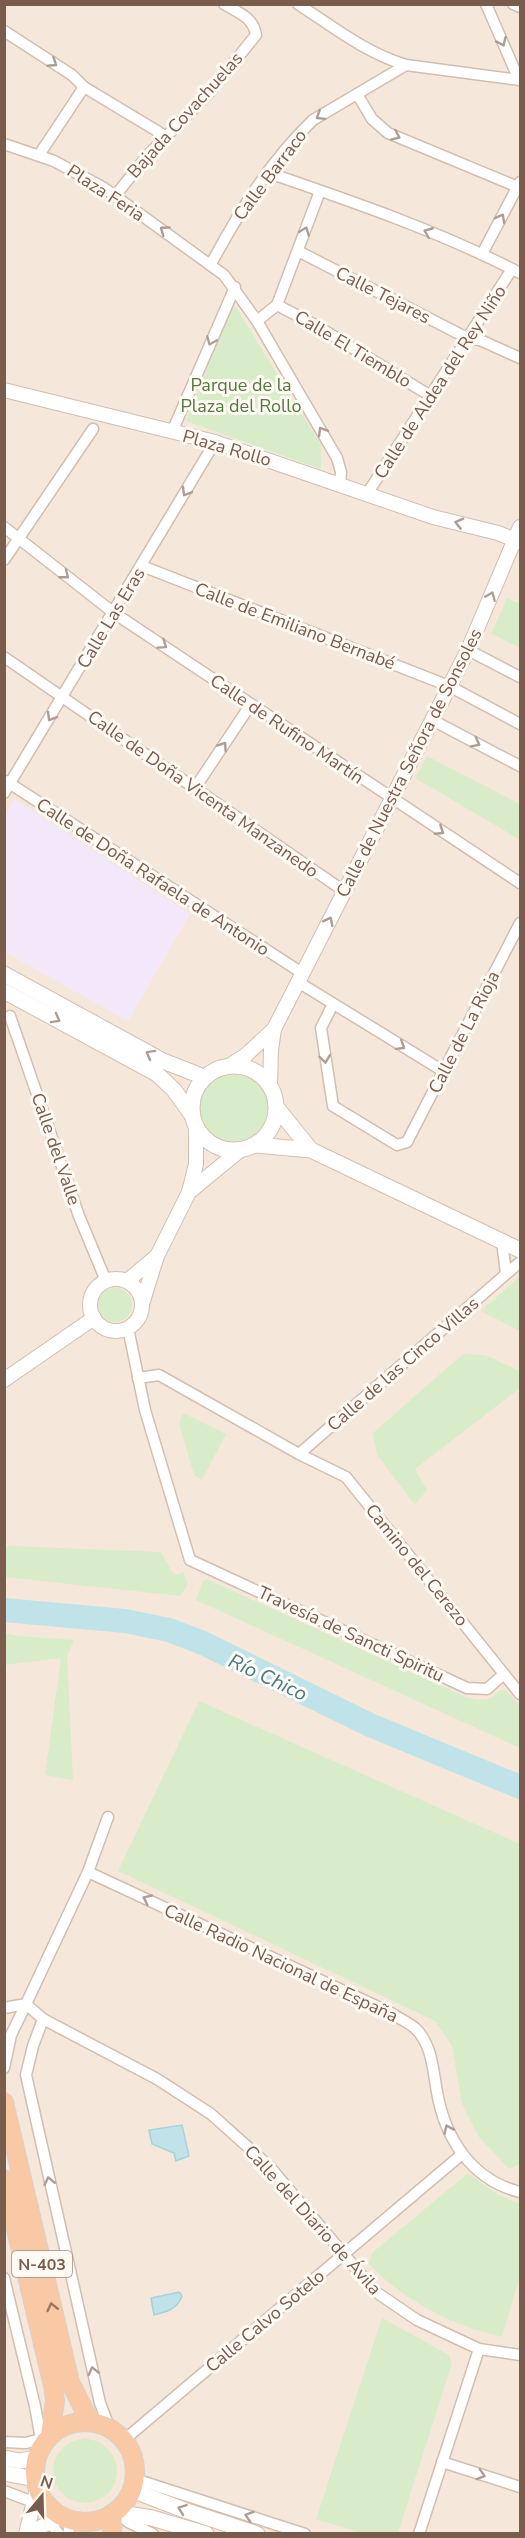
<svg xmlns="http://www.w3.org/2000/svg" width="525" height="2538" font-family="'Nunito Sans',sans-serif">
<rect width="100%" height="100%" fill="#fdf6ec"/>
<rect fill="#f5e8da" x="5" y="5" width="515" height="2528"/>
<path fill="#f3e8fa" d="M15,799l175,115 -62,107 -123,-69v-135z"/>
<g fill="#d8ecc9">
<path d="M236,307l85,138v24l-135,-48 45,-111z"/>
<path d="M507,598l13,6 -1,43 -28,-13z"/>
<path d="M427,756l93,48v36l-105,-62z"/>
<circle cx="233" cy="1107" r="35"/>
<path d="M520,1276v55l-39,-20z"/>
<circle cx="115" cy="1305" r="17"/>
<path d="M463,1354l22,1 35,16v17l-105,81 12,21 -12,15 -38,-50 -4,-22z"/>
<path d="M183,1413l43,21 -24,46 -8,-5 -15,-52z"/>
<path d="M12,1546l149,6 13,23 9,-3 5,12 -8,12 -175,-19v-30z"/>
<path d="M207,1579l261,119c13,2 22,4 31,-7l7,-1 14,16v42l-324,-148 7,-19z"/>
<path d="M5,1633l13,3 56,4 -7,16 6,124 -28,-5 16,-117 -56,7z"/>
<path d="M199,1701l321,143v320l-11,5 -30,-32 -17,-33 -10,-58 -17,-25 -317,-150z"/>
<path d="M468,2173l29,21 23,10v72l-18,61c-49,-11 -98,-36 -133,-73l3,-11z"/>
<path d="M382,2318l67,37 3,8 -54,170h-37l-45,-14z"/>
<circle cx="85" cy="2471" r="32"/>
</g>
<g fill="#bfe3e8" stroke="#a5d3da" stroke-width="1.5">
<path d="M182,2125l7,31 -13,5 -2,-8 -22,-9 -3,-14z"/>
<path d="M179,2292l3,4c-4,13 -16,16 -28,19l-3,-17z"/>
</g>
<g fill="none" stroke-linecap="round" stroke-linejoin="round">
<path stroke="#bfe3e8" stroke-width="24" d="M4,1610l121,11 44,9 34,13 167,82 150,62"/>
<defs>
<g id="minor">
<path d="M298,4c35,23 68,49 108,61l114,15"/>
<path d="M486,4l33,76"/>
<path d="M513,4l7,3"/>
<path d="M4,31l68,44 12,12 83,50"/>
<path d="M357,94l15,25 16,14 130,54"/>
<path d="M4,144l50,17 50,27 120,87 33,46 80,137 4,14 -1,13"/>
<path d="M39,155l45,-68"/>
<path d="M269,173c85,29 172,59 251,100"/>
<path d="M115,196l32,-40 61,-62 48,-59c-3,-18 -17,-22 -32,-31"/>
<path d="M298,251l171,88 11,1 40,18"/>
<path d="M482,254l38,-72"/>
<path d="M211,264c28,-52 59,-103 102,-144l93,-55"/>
<path d="M277,305l40,21 112,69"/>
<path d="M257,321l20,-16 43,-114"/>
<path d="M172,432l63,-145"/>
<path d="M367,494l145,-225"/>
<path d="M4,527l110,86 406,270"/>
<path d="M4,560l89,-131"/>
<path d="M142,566l307,120 71,38"/>
<path d="M468,650l52,27"/>
<path d="M4,657l340,234"/>
<path d="M432,720l88,46"/>
<path d="M6,781l296,192"/>
<path d="M195,788l56,-84"/>
<path d="M4,793l211,-351"/>
<path d="M298,982l145,89"/>
<path d="M333,1004l-12,24 12,78 64,39 10,-3 113,-219"/>
<path d="M10,1016l69,200 27,65"/>
<path d="M502,1242l4,31"/>
<path d="M128,1328l17,82 45,150 277,128 20,1 17,-15"/>
<path d="M138,1378l21,-3 140,79 47,23 174,217"/>
<path d="M299,1454l221,-192"/>
<path d="M108,1817l-20,55 -62,132 17,15 114,60 54,35 58,52 107,126 41,28 62,29 41,6"/>
<path d="M88,1872l303,141c7,5 17,9 24,15 17,16 18,42 22,64 8,47 35,88 83,100"/>
<path d="M4,2008l22,-4"/>
<path d="M43,2019l-10,27 -7,29 74,328 9,24"/>
<path d="M4,2068l7,-33 15,-31"/>
<path d="M4,2278l31,128 7,39"/>
<path d="M124,2440l337,-285"/>
<path d="M4,2442l22,1 22,-6"/>
<path d="M442,2462l78,25"/>
<path d="M135,2479l170,55"/>
<path d="M4,2491l29,11 11,-1"/>
<path d="M119,2513l9,9 25,12"/>
<path d="M51,2524l8,10"/>
<path d="M68,2534l3,-14"/>
<path d="M419,2534l60,-185"/>
</g>
<g id="tertiary">
<path d="M4,390l211,52 218,75 65,16 22,9"/>
<path d="M229,1066l17,-11 28,-26 194,-379 52,-123"/>
<path d="M270,1085l1,-35 3,-21"/>
<path d="M189,1192l50,-41"/>
<circle cx="116" cy="1305" r="26"/>
<path d="M127,1281l30,-25"/>
<path d="M142,1304l15,-48 32,-64 7,-28v-36"/>
<path d="M4,1380l90,-62"/>
<path d="M26,2534l11,-45"/>
<path d="M32,2534c8,-9 20,-11 29,-18"/>
</g>
<g id="secondary">
<path d="M4,974l159,87 41,16"/>
<path d="M4,991l153,83 17,16 18,25"/>
<circle cx="234" cy="1108" r="42"/>
<path d="M277,1108l34,42"/>
<path d="M256,1145l55,5 209,100"/>
<path d="M4,2458l16,3 17,-3"/>
<path d="M4,2473l31,6"/>
<path d="M132,2490l52,20 73,24"/>
<path d="M115,2512l37,6 54,16"/>
</g>
<g id="trunk">
<path d="M4,2102l66,280 20,40"/>
<path d="M4,2179l49,207 2,15 -5,34"/>
<circle cx="85" cy="2472" r="50"/>
<path d="M112,2534l1,-21"/>
</g>
</defs>
<use href="#minor" stroke="#d1beb0" stroke-width="13"/>
<use href="#tertiary" stroke="#d1beb0" stroke-width="16"/>
<use href="#secondary" stroke="#d6c0b0" stroke-width="17"/>
<use href="#trunk" stroke="#dad1cd" stroke-width="20"/>
<use href="#minor" stroke="#fff" stroke-width="10"/>
<use href="#tertiary" stroke="#fff" stroke-width="14"/>
<use href="#secondary" stroke="#fff" stroke-width="15"/>
<use href="#trunk" stroke="#f9c8a4" stroke-width="18"/>
</g>
<defs><path id="oneway-chevron" d="M-2-3.5L2.5 0L-2 3.5" fill="none" stroke-width="1.6" stroke-linecap="round" stroke-linejoin="round" transform="scale(1.5)"/></defs>
<g stroke="#af9d94">
<use href="#oneway-chevron" transform="translate(502 42) rotate(66)"/>
<use href="#oneway-chevron" transform="translate(53 63) rotate(33)"/>
<use href="#oneway-chevron" transform="translate(320 116) rotate(148)"/>
<use href="#oneway-chevron" transform="translate(396 136) rotate(24)"/>
<use href="#oneway-chevron" transform="translate(501 218) rotate(-62)"/>
<use href="#oneway-chevron" transform="translate(164 230) rotate(-144)"/>
<use href="#oneway-chevron" transform="translate(305 231) rotate(-69)"/>
<use href="#oneway-chevron" transform="translate(428 232) rotate(-158)"/>
<use href="#oneway-chevron" transform="translate(211 341) rotate(113)"/>
<use href="#oneway-chevron" transform="translate(322 431) rotate(-121)"/>
<use href="#oneway-chevron" transform="translate(186 492) rotate(120)"/>
<use href="#oneway-chevron" transform="translate(459 523) rotate(-166)"/>
<use href="#oneway-chevron" transform="translate(65 575) rotate(38)"/>
<use href="#oneway-chevron" transform="translate(491 596) rotate(-67)"/>
<use href="#oneway-chevron" transform="translate(163 645) rotate(34)"/>
<use href="#oneway-chevron" transform="translate(51 717) rotate(121)"/>
<use href="#oneway-chevron" transform="translate(476 743) rotate(27)"/>
<use href="#oneway-chevron" transform="translate(223 746) rotate(-56)"/>
<use href="#oneway-chevron" transform="translate(440 831) rotate(33)"/>
<use href="#oneway-chevron" transform="translate(329 921) rotate(-63)"/>
<use href="#oneway-chevron" transform="translate(56 1019) rotate(29)"/>
<use href="#oneway-chevron" transform="translate(401 1046) rotate(32)"/>
<use href="#oneway-chevron" transform="translate(150 1054) rotate(-151)"/>
<use href="#oneway-chevron" transform="translate(325 1059) rotate(82)"/>
<use href="#oneway-chevron" transform="translate(147 1899) rotate(-155)"/>
<use href="#oneway-chevron" transform="translate(448 2129) rotate(-114)"/>
<use href="#oneway-chevron" transform="translate(49 2181) rotate(-103)"/>
<use href="#oneway-chevron" transform="translate(93 2371) rotate(-103)"/>
<use href="#oneway-chevron" transform="translate(481 2475) rotate(18)"/>
<use href="#oneway-chevron" transform="translate(182 2509) rotate(-160)"/>
<use href="#oneway-chevron" transform="translate(249 2516) rotate(-163)"/>
</g>
<use stroke="#9a7763" href="#oneway-chevron" transform="translate(52 2307) rotate(-103)"/>
<g text-anchor="middle" stroke-width="6" stroke-linejoin="round" paint-order="stroke">
<rect fill="#fffaf3" stroke="#a28b7f" stroke-width="1.5" x="12" y="2251" width="60" height="26" rx="4.5"/>
<g font-size="16" font-weight="bold" fill="#7a5c4d">
<text x="42" y="2270">N-403</text>
</g>
<g font-size="18" fill="#7a5c4d" stroke="#fffaf3">
<text transform="translate(185 115) rotate(-48)" y="6">Bajada Covachuelas</text>
<text transform="translate(270 175) rotate(-53)" y="6">Calle Barraco</text>
<text transform="translate(106 193) rotate(33)" y="6">Plaza Feria</text>
<text transform="translate(383 295) rotate(27)" y="6">Calle Tejares</text>
<text transform="translate(353 349) rotate(31)" y="6">Calle El Tiemblo</text>
<text transform="translate(440 382) rotate(-57)" y="6">Calle de Aldea del Rey Niño</text>
<text transform="translate(227 448) rotate(16)" y="6">Plaza Rollo</text>
<text transform="translate(111 618) rotate(-59)" y="6">Calle Las Eras</text>
<text transform="translate(295 626) rotate(21)" y="6">Calle de Emiliano Bernabé</text>
<text transform="translate(287 729) rotate(34)" y="6">Calle de Rufino Martín</text>
<text transform="translate(409 763) rotate(-63)" y="6">Calle de Nuestra Señora de Sonsoles</text>
<text transform="translate(203 794) rotate(35)" y="6">Calle de Doña Vicenta Manzanedo</text>
<text transform="translate(153 877) rotate(33)" y="6">Calle de Doña Rafaela de Antonio</text>
<text transform="translate(464 1032) rotate(-63)" y="6">Calle de La Rioja</text>
<text transform="translate(56 1149) rotate(71)" y="6">Calle del Valle</text>
<text transform="translate(403 1364) rotate(-41)" y="6">Calle de las Cinco Villas</text>
<text transform="translate(417 1565) rotate(51)" y="6">Camino del Cerezo</text>
<text transform="translate(351 1634) rotate(25)" y="6">Travesía de Sancti Spiritu</text>
<text transform="translate(281 1963) rotate(25)" y="6">Calle Radio Nacional de España</text>
<text transform="translate(313 2220) rotate(48)" y="6">Calle del Diario de Ávila</text>
<text transform="translate(265 2321) rotate(-40)" y="6">Calle Calvo Sotelo</text>
</g>
<g font-size="18" fill="#537a41" stroke="#fffaf3">
<text x="241" y="391">Parque de la<tspan x="241" dy="21">Plaza del Rollo</tspan></text>
</g>
<g font-size="20" font-style="italic" fill="#437c86" stroke="#fffaf3">
<text transform="translate(268 1677) rotate(25)" y="7">Río Chico</text>
</g>
</g>
<rect width="525" height="2538" fill="none" stroke="#7a5c4d" stroke-width="12"/>
<g transform="translate(42 2496) rotate(19)" stroke="#fffaf3" stroke-width="4.5" paint-order="stroke">
<path d="M0-4.5L10 22L0 15L-10 22Z" fill="#7a5c4d"/>
<text y="-9" font-size="16" font-weight="bold" text-anchor="middle" fill="#7a5c4d">N</text>
</g>
</svg>
